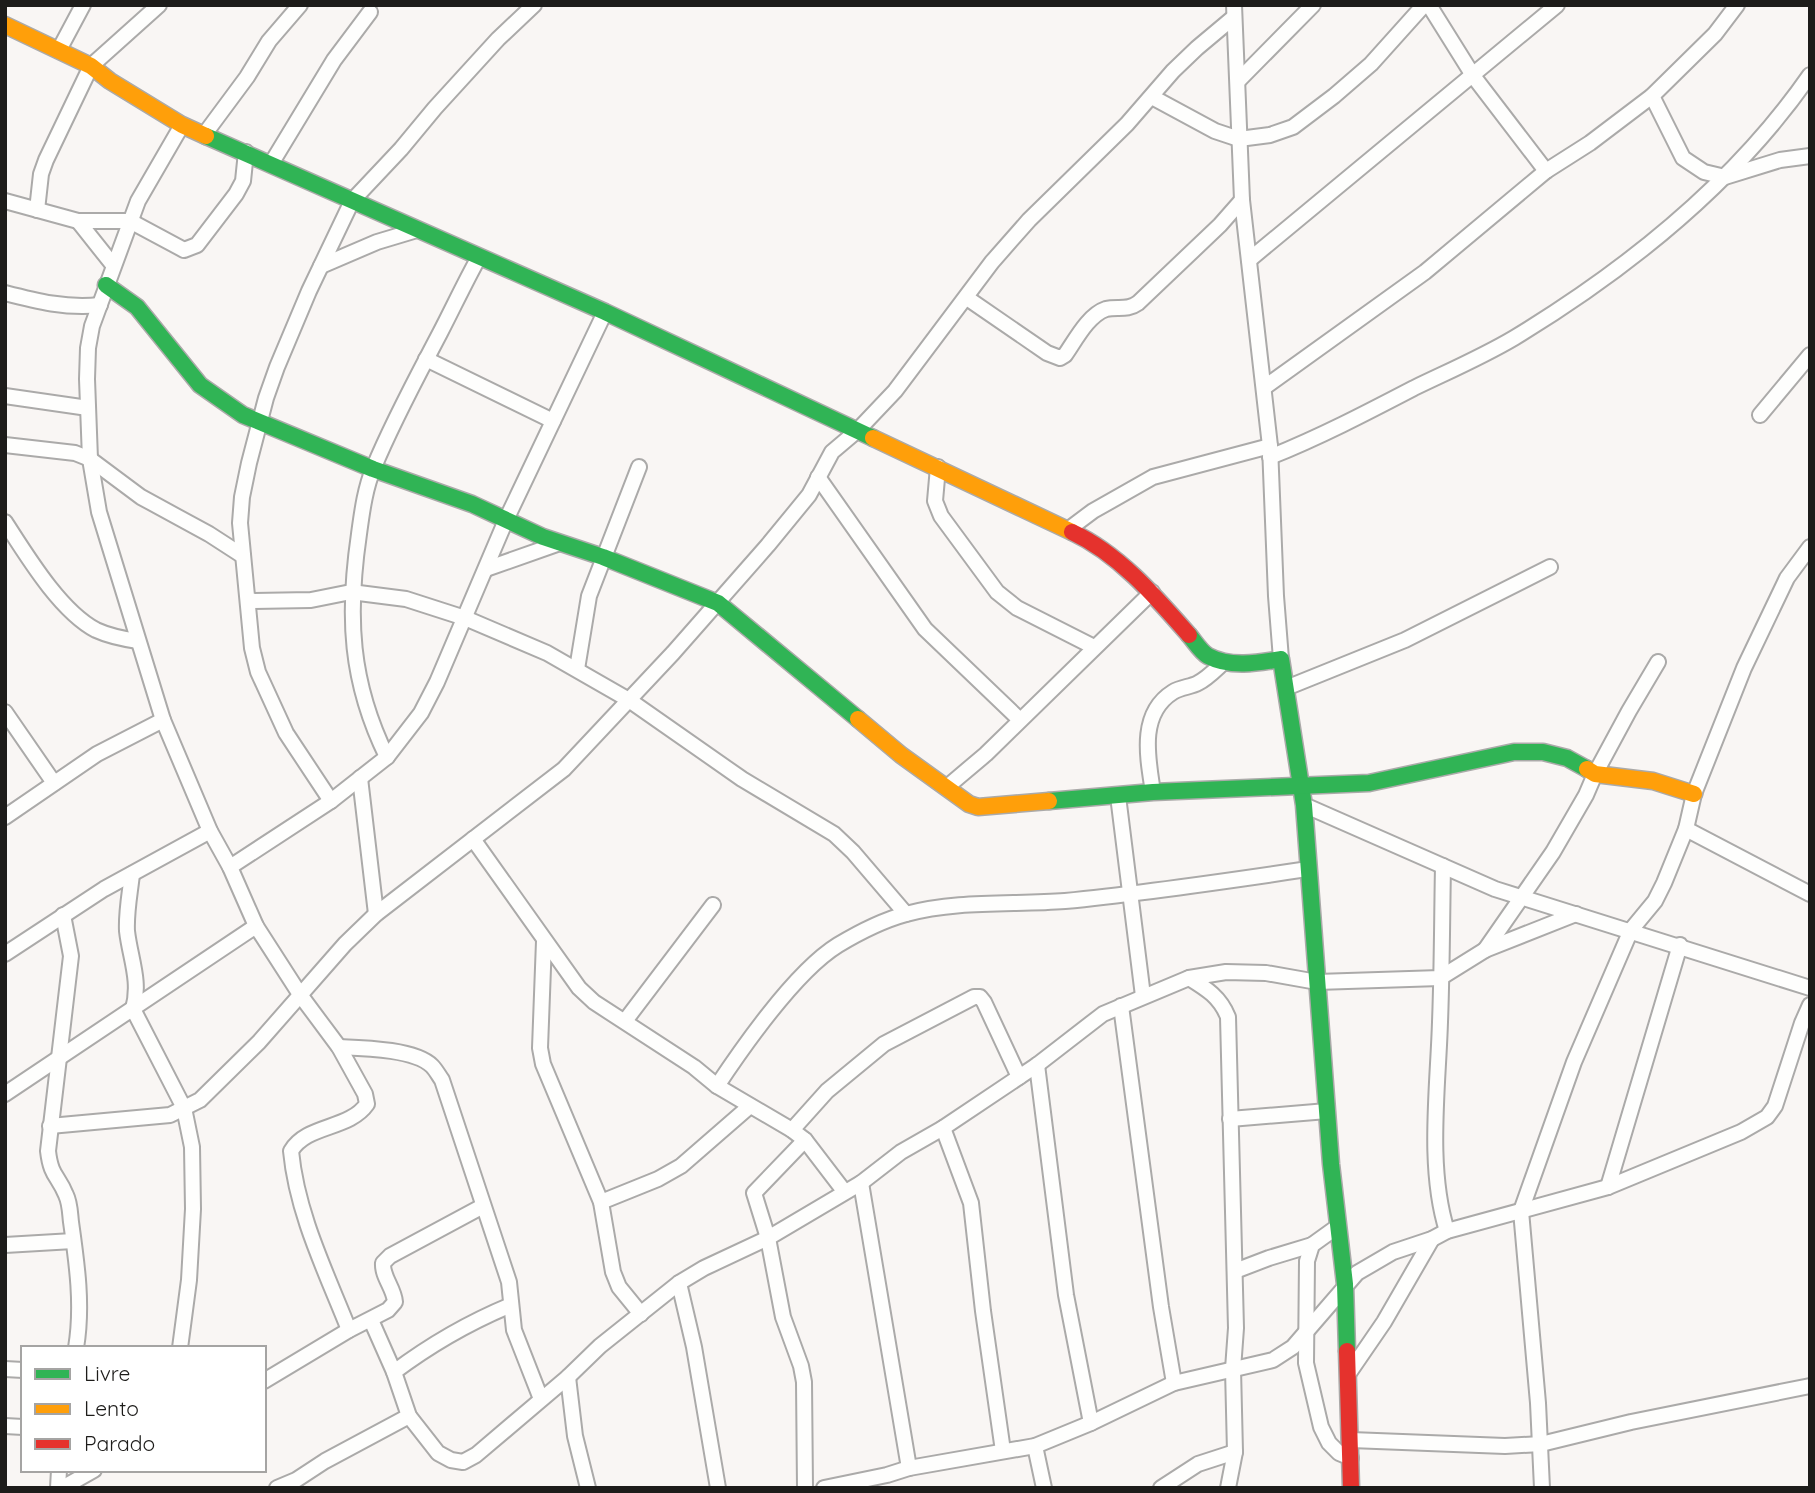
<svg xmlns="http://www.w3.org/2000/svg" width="1815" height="1493" font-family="Quicksand,sans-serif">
<rect width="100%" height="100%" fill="#f9f6f4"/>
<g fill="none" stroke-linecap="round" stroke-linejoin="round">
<defs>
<g id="street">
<path d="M1234,5l8,195 28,246 6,150 5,63"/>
<path d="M1429,5l45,72 72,94"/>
<path d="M59,50l24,-45"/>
<path d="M1238,81l75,-76"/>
<path d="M1652,96l31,62 21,14 21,5 55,-17 30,-4"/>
<path d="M1152,97l63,34 24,8 31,-4 23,-8 41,-31 37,-32 53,-59"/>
<path d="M182,125l-44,76 -46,125 -4,22 -1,31 3,80 9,53 64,208 47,111 20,36 26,59 45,70 38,51 26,47 2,10c-18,26 -60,20 -76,47 6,63 35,121 58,179"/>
<path d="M204,135l43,-58 22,-36 31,-36"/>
<path d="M271,164l63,-104 36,-48"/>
<path d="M5,201l73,20h52l54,29 13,-5 39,-51 7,-13 3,-29"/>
<path d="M37,210l4,-36 5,-14 45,-94 68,-61"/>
<path d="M78,221l35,44"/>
<path d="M1249,260l308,-255"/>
<path d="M321,266l56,-24 40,-12"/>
<path d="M5,293c31,8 62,16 95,12"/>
<path d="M967,298l80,55 13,5 5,-3c10,-14 23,-40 41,-46 11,-3 21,2 32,-6l82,-78 22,-25"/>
<path d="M426,359l127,62"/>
<path d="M1265,387l160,-115 121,-101 44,-28 62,-47 63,-62 22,-29"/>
<path d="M5,396l83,12"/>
<path d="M1760,415l50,-60"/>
<path d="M5,445l70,8 15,6 51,38 68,37 34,22"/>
<path d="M1270,457c50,-20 96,-44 144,-69 33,-16 68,-31 100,-50 112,-68 221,-155 296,-263"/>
<path d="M938,467l-3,34 6,15 56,76 20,16 77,39"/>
<path d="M818,477l107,152 94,90"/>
<path d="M5,522c22,34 55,89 91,108 13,6 28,9 42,11"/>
<path d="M1069,529l24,-18 60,-34 117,-31"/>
<path d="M486,569l74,-26"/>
<path d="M248,601l63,-1 40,-8 55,7 59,19 82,35 82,47 113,79 92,55 19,18 53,62"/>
<path d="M577,669l12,-73 50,-129"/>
<path d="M1286,688l119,-48 145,-73"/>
<path d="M5,712l49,71"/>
<path d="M387,757c-37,-75 -40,-141 -28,-223 3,-22 6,-46 15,-67 19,-46 43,-90 66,-134 13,-25 25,-51 39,-76"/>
<path d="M360,778l16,136"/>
<path d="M947,787l39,-33 166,-162"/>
<path d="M1153,792c-5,-33 -15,-78 20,-100 8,-5 18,-5 25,-9 10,-5 18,-14 26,-21"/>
<path d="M1118,796l25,200"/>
<path d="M331,801l-45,-68 -28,-61 -6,-24 -12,-125 2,-26 7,-34 17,-65 11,-31 32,-76 43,-90 49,-52 34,-41 63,-69 36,-34"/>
<path d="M1304,805l191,84 315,99"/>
<path d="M5,817l92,-63 66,-34"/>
<path d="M1686,829l124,65"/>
<path d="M473,839l106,149 15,14 100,65 23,19 75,44 13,10 39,51"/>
<path d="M1443,866c-1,52 -1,104 -3,156 -2,66 -13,146 7,209"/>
<path d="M230,867l101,-66 56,-44 34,-44 16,-31 69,-162 99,-208"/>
<path d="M132,874c-2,19 -6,38 -5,57 3,27 14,50 6,78l51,99 8,39 1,62 -4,71 -9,68"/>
<path d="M63,915l8,41 -23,195c3,26 10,24 18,44 4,8 4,19 5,27 6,42 12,84 5,126"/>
<path d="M544,941l-4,107 3,16 58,138 12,70 6,15 22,27"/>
<path d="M1485,950l68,-98 33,-57 9,-21 34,-63 29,-49"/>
<path d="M5,954l99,-65 106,-58"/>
<path d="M1189,978c18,11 31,19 39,39l8,311 -3,41 2,83 -7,36"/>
<path d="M1121,1006l40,301 13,76"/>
<path d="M625,1021l88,-116"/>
<path d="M339,1047c24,1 76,2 93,19 4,4 7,10 10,14l67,202 5,48 27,69"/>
<path d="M1037,1065l29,230 25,128"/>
<path d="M717,1086c28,-42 79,-115 121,-141 20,-12 46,-25 68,-31 51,-14 107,-9 159,-13 82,-8 162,-20 243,-32"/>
<path d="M5,1094l251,-168"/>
<path d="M1230,1119l97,-8"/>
<path d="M50,1126l120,-11 30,-15 59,-58 86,-98 31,-30 188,-145 109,-116 95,-108 41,-50 23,-43 26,-22 37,-39 97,-129 37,-42 98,-96 46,-53 24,-23 37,-31"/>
<path d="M943,1128l28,75 12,108 20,140"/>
<path d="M792,1130l35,-39 57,-47 90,-47h6l4,5 35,75"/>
<path d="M805,1140l-51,53 14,45 15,79 18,49 3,16 1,106"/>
<path d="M861,1183l48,285"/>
<path d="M1608,1187l72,-242"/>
<path d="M601,1202l57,-23 23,-13 69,-60"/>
<path d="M1337,1227l-25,18 -5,16 -1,102 15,64 8,16 10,10 12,5"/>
<path d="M5,1245l68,-4"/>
<path d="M1235,1271l34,-13 43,-13"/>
<path d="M679,1283l15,64 24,141"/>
<path d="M371,1320l23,52 15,44 29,37 13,7 12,2 13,-7 92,-78 32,-31 79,-63 25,-15 64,-30 93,-55 40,-31 42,-24 94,-63 66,-51 86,-36 37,-6 40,1 51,9 123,-4 45,-28 91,-36"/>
<path d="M5,1369l18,1"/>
<path d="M394,1372c36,-27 76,-50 117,-67"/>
<path d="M1349,1373l35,-51 48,-83"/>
<path d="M568,1377l7,59 13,52"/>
<path d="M264,1381l85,-51 39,-20 7,-8c-1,-14 -13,-25 -12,-39l7,-7 93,-50"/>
<path d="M5,1426l18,1"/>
<path d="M1351,1440l154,6 36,-2 90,-22 179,-36"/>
<path d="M1035,1446l9,42"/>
<path d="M58,1488l1,-18"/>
<path d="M62,1488l32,-18"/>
<path d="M277,1488l19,-8 29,-19 84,-45"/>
<path d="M824,1488l63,-13 22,-7 126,-22 56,-23 83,-40 99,-23 20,-13 64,-74 36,-21 39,-13 15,-8 161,-44 133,-55 26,-15 8,-11 27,-83 8,-18"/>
<path d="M1161,1488l37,-24 37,-12"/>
<path d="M1542,1488l-4,-85 -17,-192 53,-149 57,-132 24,-29 9,-18 22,-54 8,-35 50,-126 43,-90 23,-31"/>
</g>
<g id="fast">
<path d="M206,136l399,176 268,126"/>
<path d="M106,285l31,22 63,78 43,30 130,54 99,35 71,33 60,20 115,46 140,116"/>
<path d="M1189,635c6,7 12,17 19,21 22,12 50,7 73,3l23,146 27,359 14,120 2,67"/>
<path d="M1049,801l104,-9 216,-9 145,-31h29l24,6 20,11"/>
</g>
<g id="slow">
<path d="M5,25l86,41 19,15 72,44 24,11"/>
<path d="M873,438l199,94"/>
<path d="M858,719l43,36 68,49 9,3 71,-6"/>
<path d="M1587,769l8,5 58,7 41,13"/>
</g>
<g id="jam">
<path d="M1072,532c47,22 83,64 117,103"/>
<path d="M1347,1351l4,137"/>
</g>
</defs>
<use href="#street" stroke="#abaaa9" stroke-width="18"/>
<use href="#fast" stroke="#abaaa9" stroke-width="19"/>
<use href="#slow" stroke="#abaaa9" stroke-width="19"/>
<use href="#jam" stroke="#abaaa9" stroke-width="19"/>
<use href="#street" stroke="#fefefd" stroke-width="14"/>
<use href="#fast" stroke="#30b455" stroke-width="16"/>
<use href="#slow" stroke="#ff9f0a" stroke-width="16"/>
<use href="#jam" stroke="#e5322d" stroke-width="16"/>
</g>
<rect width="1815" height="1493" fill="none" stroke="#1d1c1a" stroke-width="14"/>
<rect x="21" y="1346" width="245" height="126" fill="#ffffff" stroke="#a5a4a3" stroke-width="2"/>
<rect x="35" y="1369" width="35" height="10" fill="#30b455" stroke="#a5a4a3" stroke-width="2"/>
<text x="84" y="1381" font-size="21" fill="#1d1c1a">Livre</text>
<rect x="35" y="1404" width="35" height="10" fill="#ff9f0a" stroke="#a5a4a3" stroke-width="2"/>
<text x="84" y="1416" font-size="21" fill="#1d1c1a">Lento</text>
<rect x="35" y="1439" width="35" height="10" fill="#e5322d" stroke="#a5a4a3" stroke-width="2"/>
<text x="84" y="1451" font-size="21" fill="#1d1c1a">Parado</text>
</svg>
